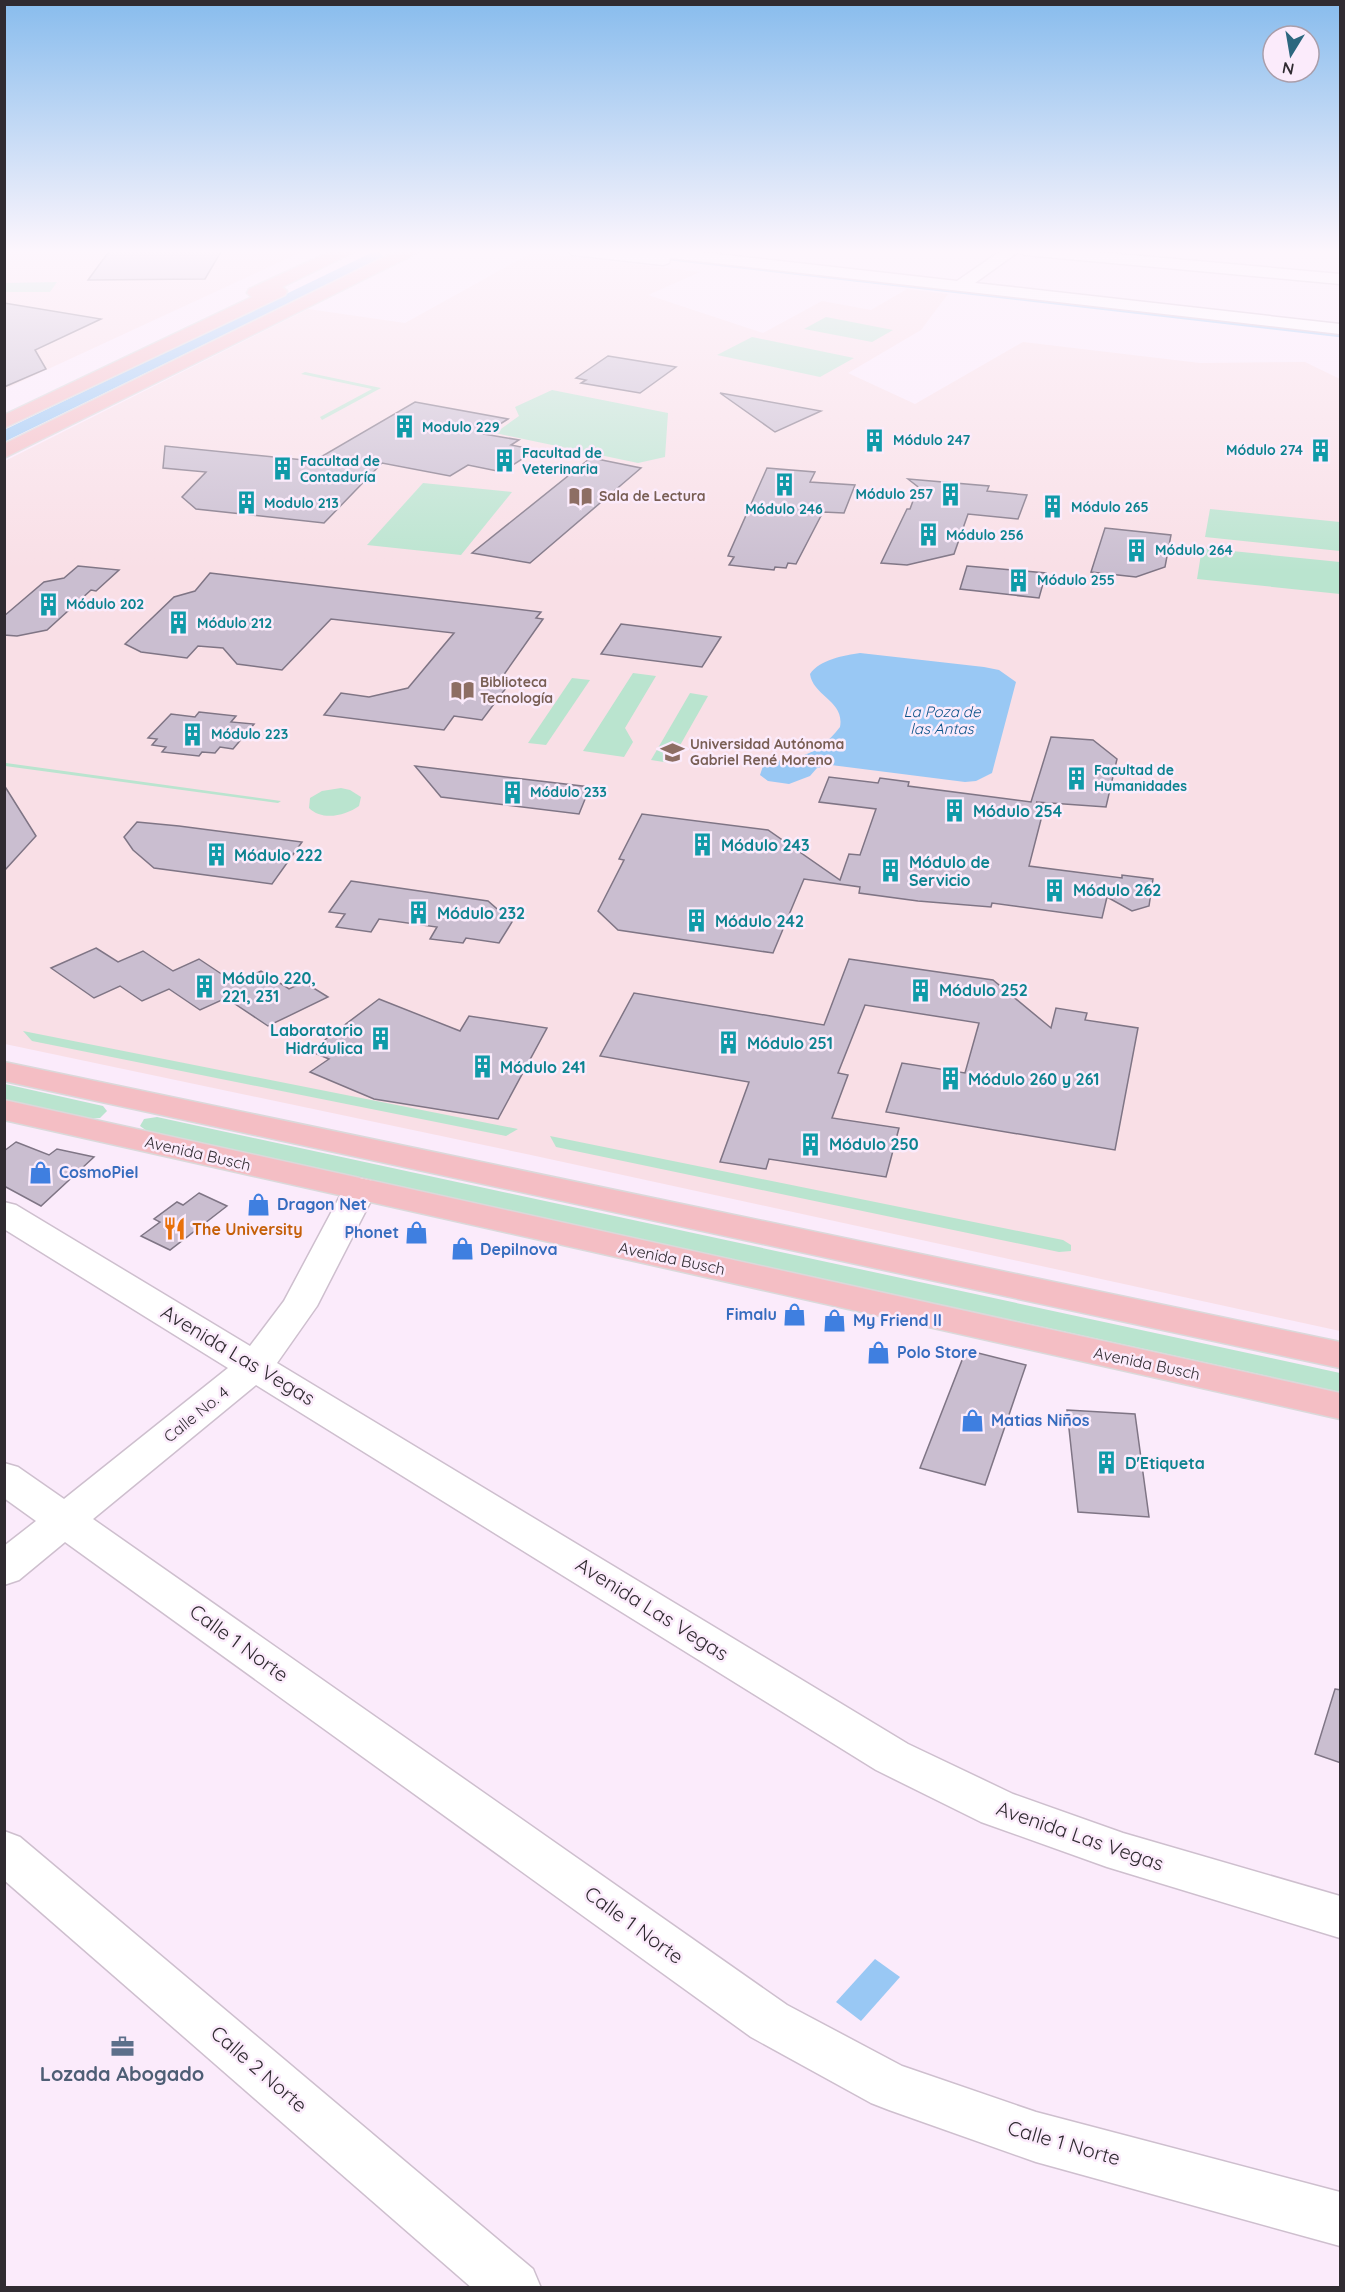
<svg xmlns="http://www.w3.org/2000/svg" width="1345" height="2292" font-family="Quicksand,sans-serif">
<rect width="100%" height="100%" fill="#fbebfb"/>
<g fill="#f9dfe6">
<path d="M5,250h301l-301,139z"/>
<path d="M533,252l167,20 -52,23 115,38 59,-32 49,9 36,-21 41,5 -27,36 -73,43 67,31 108,-62 177,21 105,-1 35,17v952l-809,-176 -526,-111v-583l303,-152 97,14z"/>
</g>
<g fill="#bae4cf">
<path d="M57,282l-7,10h-45v-9z"/>
<path d="M826,317l67,13 -21,12 -68,-13z"/>
<path d="M752,337l102,21 -34,19 -103,-22z"/>
<path d="M305,372l76,16 -59,32 -2,-3 52,-28 -71,-15z"/>
<path d="M552,390l116,23 -3,44 -27,6 -143,-30 24,-17 -4,-9z"/>
<path d="M423,483l89,9 -51,63 -94,-10z"/>
<path d="M1210,509l130,13v29l-135,-14z"/>
<path d="M1202,548l138,14v32l-143,-15z"/>
<path d="M633,673l23,3 -31,52 8,14 -9,15 -41,-6z"/>
<path d="M572,678l18,2 -44,65 -18,-2z"/>
<path d="M690,693l18,3 -38,67 -19,-3z"/>
<path d="M6,763l275,38 -3,2 -273,-37z"/>
<path d="M341,788l9,2 11,7 -2,9c-14,10 -37,15 -50,2l1,-10 12,-7z"/>
<path d="M23,1031l495,98 -12,7 -474,-95z"/>
<path d="M5,1084l98,22 4,5 -7,7 -13,1 -82,-18z"/>
<path d="M157,1117l1183,256v19l-1193,-261 -7,-5 4,-7z"/>
<path d="M550,1136l513,104 8,5v6l-12,1 -503,-105z"/>
</g>
<g fill="#99c8f4">
<path d="M860,653l124,14 15,3 17,12 -24,91 -16,8 -11,1 -134,-17 -14,3 -7,8 -21,8 -21,-3 -8,-6 3,-9c11,-6 21,-6 33,-9 19,-3 33,-16 44,-30 5,-26 -27,-31 -30,-53 9,-14 35,-19 50,-21z"/>
<path d="M875,1959l25,18 -39,44 -25,-19z"/>
</g>
<g fill="none" stroke-linecap="round" stroke-linejoin="round">
<path stroke="#99c8f4" stroke-width="4.5" d="M660,257l680,78"/>
<path fill="#99c8f4" fill-rule="evenodd" d="M375,251l5,2 3,3 -3,3 -376,183v-12z"/>
</g>
<g fill="#cabed0" stroke="#7f7585" stroke-width="1.5">
<path d="M110,250h112l-17,29 -117,1z"/>
<path d="M4,303l97,16 -66,31 11,19 -42,18z"/>
<path d="M608,356l68,11 -36,26 -59,-10 5,-3 -10,-2z"/>
<path d="M720,393l101,18 -46,21z"/>
<path d="M415,402l93,17 -24,15 35,6 -8,5 25,5 -34,22 -34,-7 -18,11 -68,-13 -58,60 -128,-14 -14,-12 24,-25 -43,-4 2,-22 149,15z"/>
<path d="M592,458l49,10 -111,95 -58,-10 116,-93z"/>
<path d="M767,468l48,4 -5,10 45,3 -11,28 -21,-1 -27,52 -8,-1 -2,5 -11,-1 -1,3 -45,-5 5,-8 -6,-1z"/>
<path d="M908,479l81,7 -2,5 40,4 -9,24 -50,-5 -14,40 -47,11 -26,-2 26,-54h3l7,-19h5z"/>
<path d="M1105,528l66,7 -6,32 -29,10 -45,-5z"/>
<path d="M78,566l41,4 -23,21 -5,-1 -44,40 -30,6 -13,-1v-19l40,-34 20,-4z"/>
<path d="M967,566l79,7 -7,25 -79,-9z"/>
<path d="M210,573l331,39 -5,6 7,1 -45,64 11,1 -27,36 -28,-4 -10,14 -120,-15 17,-22 28,4 39,-9 46,-55 -123,-14 -49,51 -45,-6 -14,-16 -25,-2 -11,12 -46,-6 -16,-8 49,-47 21,-6z"/>
<path d="M621,624l48,6 52,7 -19,30 -101,-13z"/>
<path d="M199,712l37,4 -5,6 23,2 -21,25 -13,-2 -5,6 -13,-1 -3,4 -37,-4 4,-5 -14,-2 5,-6 -9,-1 23,-24 24,3z"/>
<path d="M1051,737l42,3 24,19 -11,48 -70,-5 9,2 -16,62 93,12v-3l31,4 -4,27 -17,5 -25,-14 -5,21 -110,-15 -1,4 -73,-6 -59,-8 1,-6 -56,-8 -31,74 -155,-23 -20,-19 26,-51 -5,-1 23,-45 126,16 72,50 9,-26 11,1 16,-46 -57,-7 10,-25 49,6 2,-5 29,4 -1,4 123,16z"/>
<path d="M415,766l175,21 -11,27 -138,-17z"/>
<path d="M4,785l32,51 -32,35z"/>
<path d="M137,822l42,4 123,16 -30,42 -118,-16 -21,-18 -9,-13z"/>
<path d="M351,881l137,20 24,21 -13,21 -33,-5 -3,5 -33,-4 7,-12 -58,-8 -8,13 -35,-5 9,-13 -16,-2z"/>
<path d="M96,948l22,14 25,-11 30,20 26,-12 36,24 26,-12 28,18 15,-7 24,15 -60,29 -42,-28 -26,12 -31,-21 -27,12 -22,-15 -26,12 -43,-30z"/>
<path d="M849,959l144,21 58,48 5,-20 31,5 -2,7 53,8 -23,122 -229,-38 16,-49 63,10 14,-50 -114,-18 -27,68 10,2 -16,43 67,10 -13,49 -117,-18 -3,10 -46,-7 29,-80 -149,-26 34,-63 190,32z"/>
<path d="M379,999l81,32 9,-15 78,12 -49,91 -124,-20 -64,-27 19,-13 -19,-8z"/>
<path d="M16,1142l33,13 8,-6 37,8 -53,49 -37,-20v-35z"/>
<path d="M199,1193l28,13 -57,44 -29,-14 19,-14 -6,-3 23,-17 6,3z"/>
<path d="M966,1350l60,15 -41,120 -65,-17z"/>
<path d="M1067,1410l68,4 14,103 -71,-5z"/>
<path d="M1335,1689l6,1v73l-26,-9z"/>
</g>
<g fill="none" stroke-linecap="round" stroke-linejoin="round">
<defs>
<g id="minor">
<path d="M565,250l68,2 -1,-2h49l276,31 45,-31h73l265,24v10l-315,-29 -7,-3 -43,31 365,41v10l-670,-76 -1,5 -6,2 -90,-10z"/>
<path d="M360,1178l12,3 5,8 -60,117 -40,57 631,381 105,50 110,39 217,63v42l-233,-71 -126,-45 -105,-52 -620,-385 -163,134 694,486 115,61 134,46 304,80v54l-304,-84 -147,-52 -18,-7 -120,-66 -686,-495 -46,38 -15,5v-39l32,-25 -32,-23v-35l14,4 46,32 164,-131 -224,-139v-27l12,3 234,141 34,-45 64,-120z"/>
<path d="M4,1831l16,6 513,432 8,19h-69l-468,-408z"/>
</g>
<g id="major">
<path d="M334,250h20l-2,3 -70,34 5,4 -2,4 -281,133v-13l248,-118 -5,-4 2,-4z"/>
<path d="M399,250h20l-2,3 -413,205v-14z"/>
<path d="M4,1062l1336,280v26l-1336,-287z"/>
<path d="M4,1100l1336,293v26l-1336,-299z"/>
</g>
</defs>
<use href="#minor" stroke="#cebfce" stroke-width="3"/>
<use href="#major" stroke="#dad9da" stroke-width="3"/>
<use href="#minor" fill="#fff" fill-rule="evenodd"/>
<use href="#major" fill="#f4bec4" fill-rule="evenodd"/>
</g>
<linearGradient id="sky" x2="0" y2="1"><stop stop-color="#88bced"/><stop offset="0.44" stop-color="#fdf6fd"/><stop offset="1" stop-color="#fdf6fd" stop-opacity="0"/></linearGradient>
<rect width="1345" height="571" fill="url(#sky)"/>
<defs>
<symbol id="building-bare" viewBox="-9 -9 18 18"><path d="M-4-6H4V6H1V3H-1V6H-4ZM-2.5-4.3h1.7v1.8h-1.7ZM.8-4.3h1.7v1.8H.8ZM-2.5-1h1.7V.8h-1.7ZM.8-1h1.7V.8H.8Z" fill="#0f9aa8" stroke="#fbebfb" stroke-width="2.5" paint-order="stroke"/></symbol>
<symbol id="library-bare" viewBox="-9 -9 18 18"><path d="M-6-4Q-3-5.5-.7-3.5V5Q-3 3-6 4ZM6-4Q3-5.5 .7-3.5V5Q3 3 6 4Z" fill="#8d6e63" stroke="#fbebfb" stroke-width="2.5" paint-order="stroke"/></symbol>
<symbol id="university-bare" viewBox="-9 -9 18 18"><path d="M0-5L7-2L0 1L-7-2ZM-4 1L0 2.5L4 1V4Q0 6-4 4Z" fill="#8d6e63" stroke="#fbebfb" stroke-width="2.5" paint-order="stroke"/></symbol>
<symbol id="shop-bare" viewBox="-9 -9 18 18"><path d="M-5-2.5h2.3a2.7 3.5 0 0 1 5.4 0H5L5.5 6h-11ZM-1.5-2.5h3a1.5 2.3 0 0 0-3 0Z" fill="#3f7fe0" stroke="#fbebfb" stroke-width="2.5" paint-order="stroke"/></symbol>
<symbol id="restaurant-bare" viewBox="-9 -9 18 18"><path d="M-5-6h1v4h1v-4h1v4h1v-4h1v5L-1.5 .5V6h-2V.5L-5-1ZM5-6V6H3V1.5H1.5Q1.5-4 5-6Z" fill="#e8710a" stroke="#fbebfb" stroke-width="2.5" paint-order="stroke"/></symbol>
<symbol id="office-bare" viewBox="-9 -9 18 18"><path d="M-6-3h4V-5.5h4V-3h4V5H-6ZM-1-4.5V-3h2v-1.5ZM-6 0V1H6V0Z" fill="#5c6f8a" stroke="#fbebfb" stroke-width="2.5" paint-order="stroke"/></symbol>
</defs>
<g fill-rule="evenodd">
<use href="#building-bare" x="388" y="410" width="33" height="33"/>
<use href="#building-bare" x="858" y="424" width="33" height="33"/>
<use href="#building-bare" x="1304" y="434" width="33" height="33"/>
<use href="#building-bare" x="488" y="444" width="33" height="33"/>
<use href="#building-bare" x="266" y="452" width="33" height="33"/>
<use href="#building-bare" x="768" y="468" width="33" height="33"/>
<use href="#building-bare" x="934" y="478" width="33" height="33"/>
<use href="#library-bare" x="564" y="480" width="33" height="33"/>
<use href="#building-bare" x="230" y="486" width="33" height="33"/>
<use href="#building-bare" x="1036" y="490" width="33" height="33"/>
<use href="#building-bare" x="912" y="518" width="33" height="33"/>
<use href="#building-bare" x="1120" y="534" width="33" height="33"/>
<use href="#building-bare" x="1002" y="564" width="33" height="33"/>
<use href="#building-bare" x="32" y="588" width="33" height="33"/>
<use href="#building-bare" x="162" y="606" width="33" height="33"/>
<use href="#library-bare" x="446" y="674" width="33" height="33"/>
<use href="#building-bare" x="176" y="718" width="33" height="33"/>
<use href="#university-bare" x="656" y="736" width="33" height="33"/>
<use href="#building-bare" x="1060" y="762" width="33" height="33"/>
<use href="#building-bare" x="496" y="776" width="33" height="33"/>
<use href="#building-bare" x="938" y="794" width="33" height="33"/>
<use href="#building-bare" x="686" y="828" width="33" height="33"/>
<use href="#building-bare" x="200" y="838" width="33" height="33"/>
<use href="#building-bare" x="874" y="854" width="33" height="33"/>
<use href="#building-bare" x="1038" y="874" width="33" height="33"/>
<use href="#building-bare" x="402" y="896" width="33" height="33"/>
<use href="#building-bare" x="680" y="904" width="33" height="33"/>
<use href="#building-bare" x="188" y="970" width="33" height="33"/>
<use href="#building-bare" x="904" y="974" width="33" height="33"/>
<use href="#building-bare" x="364" y="1022" width="33" height="33"/>
<use href="#building-bare" x="712" y="1026" width="33" height="33"/>
<use href="#building-bare" x="466" y="1050" width="33" height="33"/>
<use href="#building-bare" x="934" y="1062" width="33" height="33"/>
<use href="#building-bare" x="794" y="1128" width="33" height="33"/>
<use href="#shop-bare" x="24" y="1156" width="33" height="33"/>
<use href="#shop-bare" x="242" y="1188" width="33" height="33"/>
<use href="#restaurant-bare" x="158" y="1212" width="33" height="33"/>
<use href="#shop-bare" x="400" y="1216" width="33" height="33"/>
<use href="#shop-bare" x="446" y="1232" width="33" height="33"/>
<use href="#shop-bare" x="778" y="1298" width="33" height="33"/>
<use href="#shop-bare" x="818" y="1304" width="33" height="33"/>
<use href="#shop-bare" x="862" y="1336" width="33" height="33"/>
<use href="#shop-bare" x="956" y="1404" width="33" height="33"/>
<use href="#building-bare" x="1090" y="1446" width="33" height="33"/>
<use href="#office-bare" x="106" y="2030" width="33" height="33"/>
</g>
<g text-anchor="middle" stroke-width="5" stroke-linejoin="round" paint-order="stroke">
<g font-size="14" font-weight="bold" fill="#0d838f" stroke="#fbebfb" text-anchor="start">
<text x="422" y="432">Modulo 229</text>
<text x="893" y="445">Módulo 247</text>
<text x="1303" y="455" text-anchor="end">Módulo 274</text>
<text x="522" y="458">Facultad de<tspan x="522" dy="16">Veterinaria</tspan></text>
<text x="300" y="466">Facultad de<tspan x="300" dy="16">Contaduría</tspan></text>
<text x="933" y="499" text-anchor="end">Módulo 257</text>
<text x="264" y="508">Modulo 213</text>
<text x="1071" y="512">Módulo 265</text>
<text x="784" y="514" text-anchor="middle">Módulo 246</text>
<text x="946" y="540">Módulo 256</text>
<text x="1155" y="555">Módulo 264</text>
<text x="1037" y="585">Módulo 255</text>
<text x="66" y="609">Módulo 202</text>
<text x="197" y="628">Módulo 212</text>
<text x="211" y="739">Módulo 223</text>
<text x="1094" y="775">Facultad de<tspan x="1094" dy="16">Humanidades</tspan></text>
<text x="530" y="797">Módulo 233</text>
</g>
<g font-size="14" font-weight="bold" fill="#785e54" stroke="#fbebfb" text-anchor="start">
<text x="599" y="501">Sala de Lectura</text>
<text x="480" y="687">Biblioteca<tspan x="480" dy="16">Tecnología</tspan></text>
<text x="690" y="749">Universidad Autónoma<tspan x="690" dy="16">Gabriel René Moreno</tspan></text>
</g>
<g font-size="15" font-style="italic" fill="#0c548a" stroke="#fbebfb">
<text x="942" y="717">La Poza de<tspan x="942" dy="17">las Antas</tspan></text>
</g>
<g font-size="16" font-weight="bold" fill="#0d838f" stroke="#fbebfb" text-anchor="start">
<text x="973" y="817">Módulo 254</text>
<text x="721" y="851">Módulo 243</text>
<text x="234" y="861">Módulo 222</text>
<text x="909" y="868">Módulo de<tspan x="909" dy="18">Servicio</tspan></text>
<text x="1073" y="896">Módulo 262</text>
<text x="437" y="919">Módulo 232</text>
<text x="715" y="927">Módulo 242</text>
<text x="222" y="984">Módulo 220,<tspan x="222" dy="18">221, 231</tspan></text>
<text x="939" y="996">Módulo 252</text>
<text x="363" y="1036" text-anchor="end">Laboratorio<tspan x="363" dy="18">Hidráulica</tspan></text>
<text x="747" y="1049">Módulo 251</text>
<text x="500" y="1073">Módulo 241</text>
<text x="968" y="1085">Módulo 260 y 261</text>
<text x="829" y="1150">Módulo 250</text>
<text x="1125" y="1469">D'Etiqueta</text>
</g>
<g font-size="16" fill="#302b31" stroke="#fbebfb">
<text transform="translate(198 1153) rotate(13)" y="6">Avenida Busch</text>
<text transform="translate(672 1258) rotate(12)" y="6">Avenida Busch</text>
<text transform="translate(1147 1363) rotate(12)" y="6">Avenida Busch</text>
<text transform="translate(196 1414) rotate(-39)" y="6">Calle No. 4</text>
</g>
<g font-size="16" font-weight="bold" fill="#366cbe" stroke="#fbebfb" text-anchor="start">
<text x="59" y="1178">CosmoPiel</text>
<text x="277" y="1210">Dragon Net</text>
<text x="399" y="1238" text-anchor="end">Phonet</text>
<text x="480" y="1255">Depilnova</text>
<text x="777" y="1320" text-anchor="end">Fimalu</text>
<text x="853" y="1326">My Friend II</text>
<text x="897" y="1358">Polo Store</text>
<text x="991" y="1426">Matias Niños</text>
</g>
<g font-size="16" font-weight="bold" fill="#c56008" stroke="#fbebfb" text-anchor="start">
<text x="192" y="1235">The University</text>
</g>
<g font-size="20" fill="#302b31" stroke="#fbebfb">
<text transform="translate(238 1355) rotate(31)" y="7">Avenida Las Vegas</text>
<text transform="translate(652 1609) rotate(32)" y="7">Avenida Las Vegas</text>
<text transform="translate(239 1643) rotate(36)" y="7">Calle 1 Norte</text>
<text transform="translate(1080 1836) rotate(19)" y="7">Avenida Las Vegas</text>
<text transform="translate(634 1925) rotate(36)" y="7">Calle 1 Norte</text>
<text transform="translate(259 2069) rotate(41)" y="7">Calle 2 Norte</text>
<text transform="translate(1064 2143) rotate(16)" y="7">Calle 1 Norte</text>
</g>
<g font-size="20" font-weight="bold" fill="#4e5e75" stroke="#fbebfb">
<text x="122" y="2081">Lozada Abogado</text>
</g>
</g>
<rect width="1345" height="2292" fill="none" stroke="#302b31" stroke-width="12"/>
<g transform="translate(1291 54) rotate(191)"><circle r="28" fill="#fbebfb" stroke="#aa9eaa" stroke-width="1.5"/>
<path d="M0-4.5L10 22L0 15L-10 22Z" fill="#2c677f"/>
<text y="-9" font-size="16" font-weight="bold" text-anchor="middle" fill="#302b31">N</text>
</g>
</svg>
